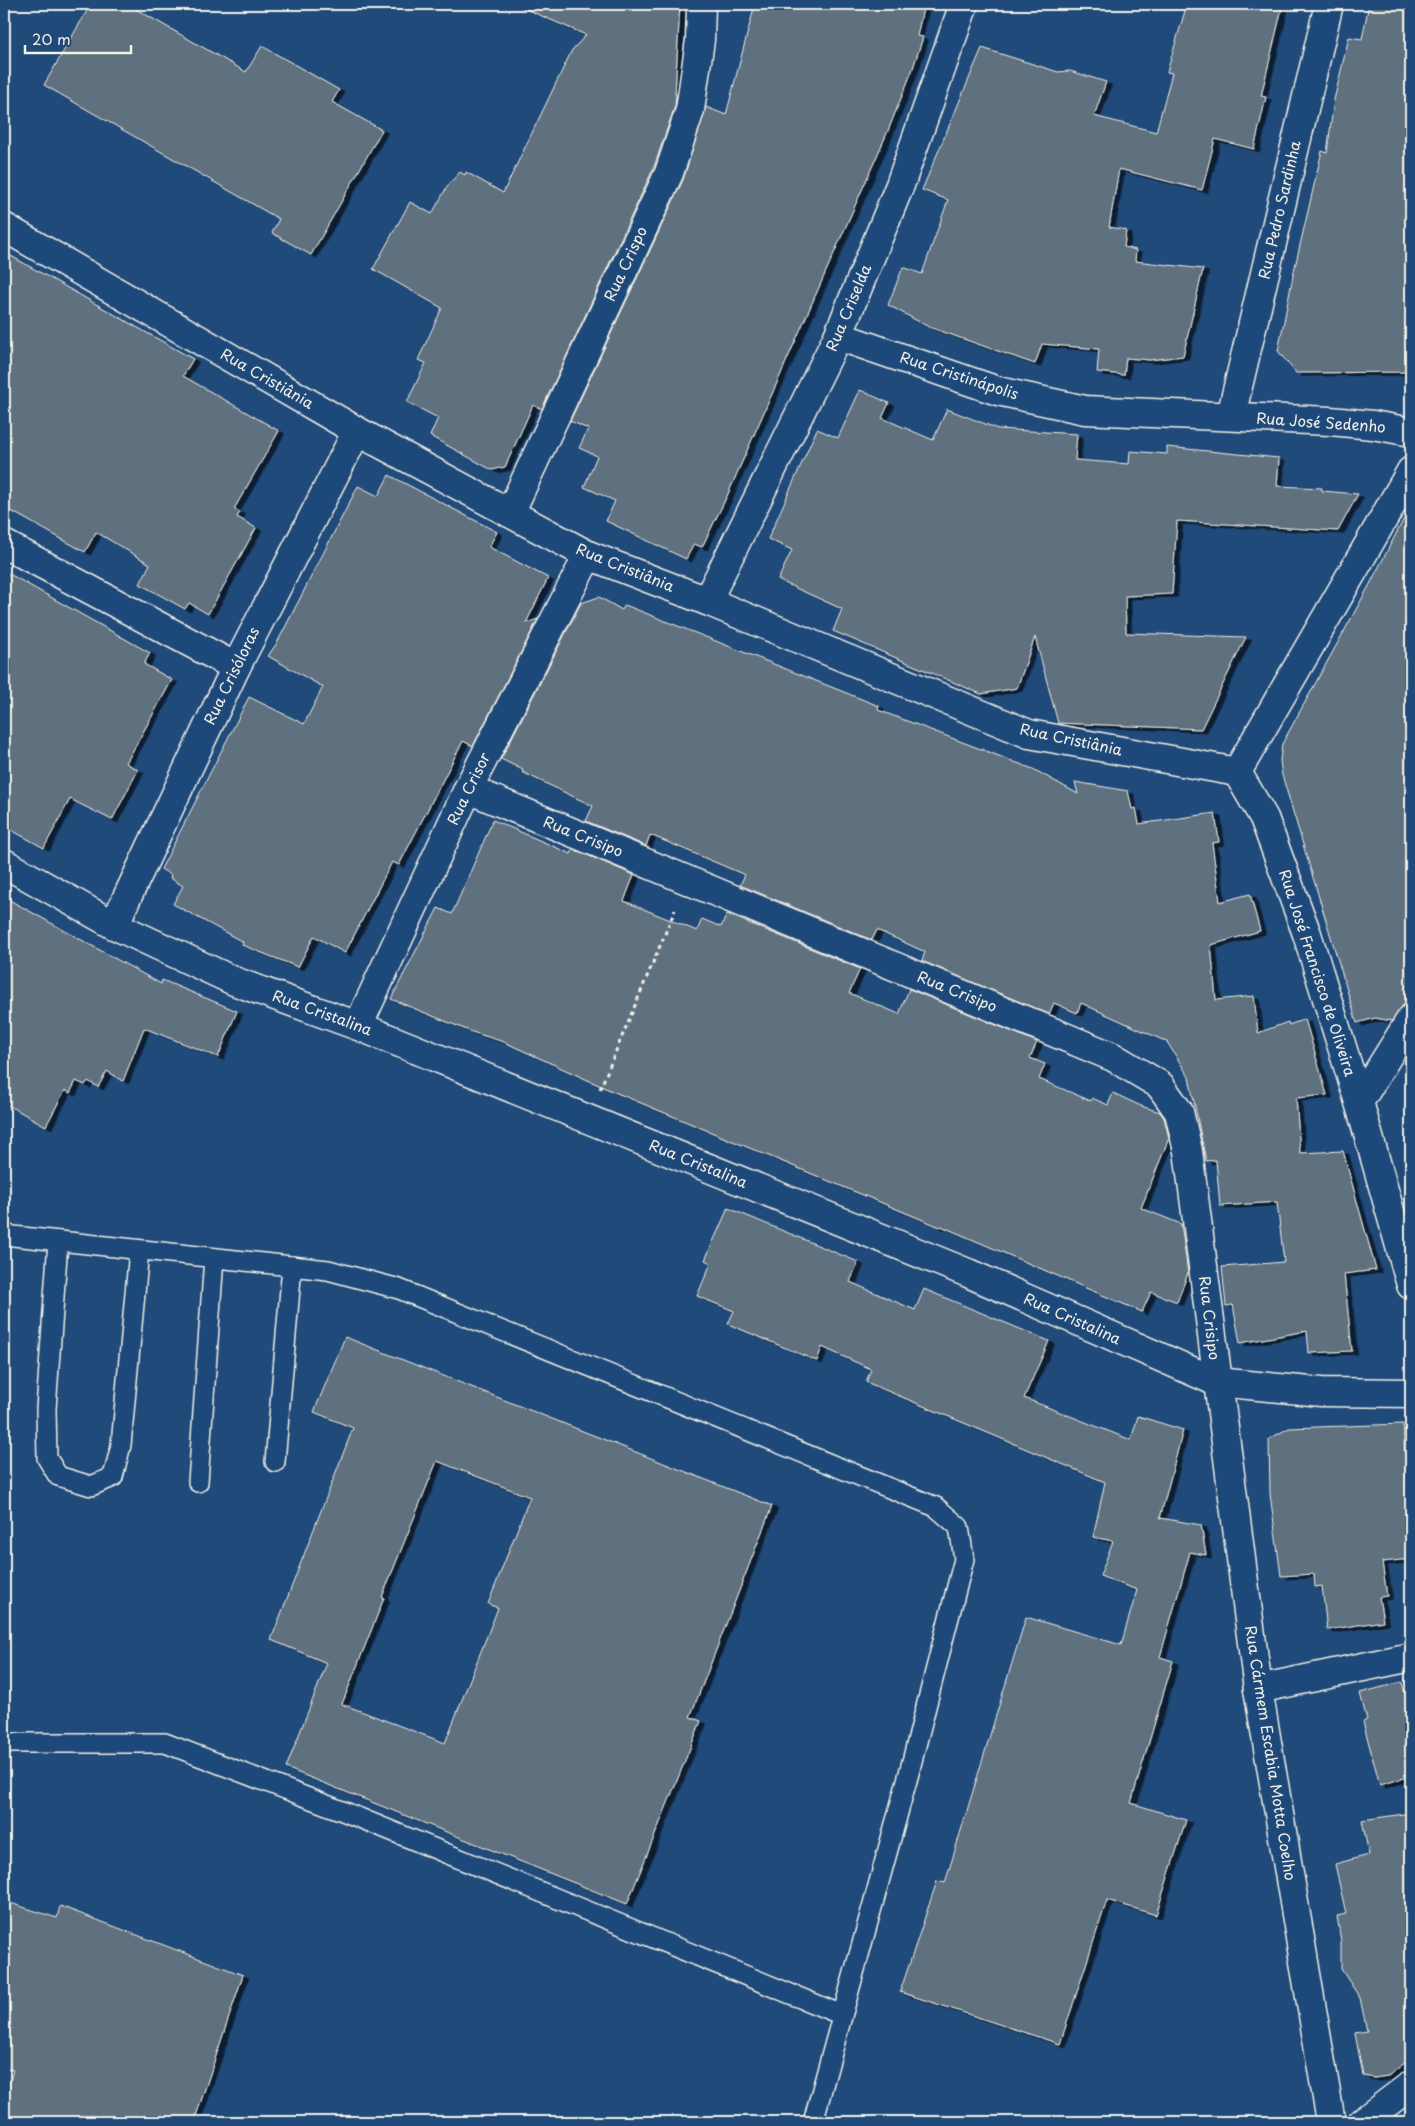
<svg xmlns="http://www.w3.org/2000/svg" width="1415" height="2126" font-family="'Playpen Sans',sans-serif">
<defs>
<filter id="shadow"><feDropShadow dx="5.5" dy="3" stdDeviation="0" flood-color="#0009"/></filter>
</defs>
<rect width="100%" height="100%" fill="#1f4a7a"/>
<filter id="ink" filterUnits="userSpaceOnUse"><feTurbulence type="fractalNoise" baseFrequency=".02" numOctaves="2"/><feDisplacementMap in="SourceGraphic" scale="10" xChannelSelector="R" yChannelSelector="G"/><feConvolveMatrix kernelMatrix="1 2 1 2 8 2 1 2 1" color-interpolation-filters="sRGB"/></filter>
<g filter="url(#ink)">
<g fill="#5e6f7e" stroke="#f4f1e8" fill-rule="evenodd" filter="url(#shadow)">
<path d="M91,4h36l119,68 16,-26 77,44 -7,12 50,28 -71,125 -39,-22 7,-14 -235,-134z"/>
<path d="M514,4h166l-5,90h1l-1,12 -21,61 -112,242 -9,-4 -28,62 -13,3 -62,-34 8,-18 -31,-16 19,-39 -8,-3 24,-52 -69,-39 37,-67 22,12 16,-29 12,-13 5,3 1,-3 37,21 69,-143 14,-15z"/>
<path d="M755,4h169l-7,32 6,1 -11,34 -25,62 -160,363 -25,51 -8,-3 -8,15 -80,-38 9,-20 -31,-14 13,-31 -18,-8 9,-19 -18,-8 113,-241 23,-73 20,8z"/>
<path d="M1187,4h96l-22,92 5,1 -12,52 -39,-10 -13,51 -83,-21 -10,58 17,3 -2,17 12,3 -1,11 68,8 -20,87 -33,4 -24,-2 -2,17 -27,-3 2,-23 -57,-5 -7,20 -106,-37 -41,-22 15,-38 19,7 26,-74 -26,-10 60,-142 76,24 12,-1 36,11 -12,34 62,16 16,-59 -5,-1z"/>
<path d="M1369,4h42v368l-115,1 -18,-22 16,-80 28,-120 5,2 7,-53 15,-63 13,2z"/>
<path d="M4,252l189,107 -10,17 96,55 -45,78 6,3 -3,5 19,11 -48,86 -19,-11 -4,6 -45,-25 10,-20 -54,-32 -11,20 -81,-45z"/>
<path d="M860,390l29,13 -7,15 51,22 14,-31 51,20 79,5 -2,26 54,4 1,-13 37,3v-7l112,11 -2,28 45,2v3l36,3 -20,37 -161,-10 -5,73 -47,2 1,37 120,4 -45,92 -143,-6 -23,-86 -18,51 -36,6 -148,-63 9,-22 -64,-29 14,-30 -24,-11 49,-110 21,9z"/>
<path d="M389,475l108,57 -8,15 59,31 -22,45 12,-4 -65,127 -10,-5 -64,124 -7,-3 -47,91 -31,-17 -16,31 -56,-22 1,-3 -70,-38 10,-18 -13,-8 1,-3 -10,-6 88,-172 55,27 19,-37 -55,-31 9,-13 81,-157 20,10z"/>
<path d="M1411,505v498l-8,2 -11,16 -17,-3 -18,5 -75,-248 -2,-14 2,-17 87,-158z"/>
<path d="M4,571l146,82 -6,11 28,16 -46,83 12,7 -26,50 -42,-21 -26,49 -40,-22z"/>
<path d="M599,597l23,13 3,-5 254,101 -1,4 155,59 45,25 -3,-12 53,9 4,18 4,-1 3,16 76,-11 4,29 -7,1 8,59 30,-8 10,37 -49,14 5,55 38,-4 4,37 30,-11 1,3 16,-6 22,76 -31,3 4,55 43,-2 33,119 -32,4 8,77 -43,2 -2,-22 -67,12 -7,-38 -7,1 -4,-39 62,-5 -7,-60 -57,4 -4,-46 -10,1 -17,-84 -22,-35 -86,-39 -4,10 -23,-10 -5,11 -127,-53 3,-9 -48,-22 -5,10 -132,-55 5,-10 -73,-31 -22,-9 -4,11 -60,-25 7,-15 -71,-34 1,-2 -22,-11 80,-156z"/>
<path d="M493,820l78,34 2,-5 61,26 -10,26 73,30 5,-12 19,8 6,-13 133,55 -11,24 50,21 10,-25 128,53 -7,16 15,6 -6,15 52,22 1,-3 16,7 5,-12 28,13 19,6 4,6 5,20 -28,70 40,16 7,49 -11,29 -26,-10 -9,20 -201,-86 -1,1 -328,-136 -108,-49 -32,-10 -81,-33 47,-91 14,6z"/>
<path d="M4,897l157,87 1,-4 75,31 -19,46 -74,-29 -21,53 -16,-10 -9,16 -10,-6 -3,4 -9,-4 -6,12 -5,-3 -19,36 -42,-23z"/>
<path d="M728,1208l130,54 -8,20 65,28 9,-21 125,52 -25,57 107,42 7,-24 45,14 -23,88 41,7 5,30 -16,-3 -30,105 13,4 -42,142 55,17 -30,95 -49,-15 -47,144 -160,-52 37,-111 8,2 81,-266 95,28 16,-55 -37,-14 13,-35 -20,-4 12,-55 -239,-100 5,-13 -49,-22 -5,14 -89,-37 6,-13 -37,-15 14,-33 -6,-3z"/>
<path d="M345,1337l427,169 -82,211 11,4 -74,183 -341,-136 41,-105 -56,-23 82,-212 -39,-16zM437,1461l93,36 -42,107 10,4 -53,135 -103,-39 42,-106 -2,-1z"/>
<path d="M1403,1424l6,95h2v40l-29,3 5,34 -8,1 4,24 -56,9 -5,-44 -7,1 -1,-13 -33,2 -11,-82 -1,-55 20,-11z"/>
<path d="M1402,1682l9,37v57l-31,9 -17,-63 4,-2 -7,-27z"/>
<path d="M1411,1813v245l-23,18 -14,2 -11,-2 -8,-43 12,-2 -7,-33 -19,-29v-28l-4,-25 9,-2 -11,-50 34,-9 -7,-35z"/>
<path d="M4,1901l53,17 3,-12 183,69 -49,147h-190v-19l9,-33 -9,-1z"/>
</g>
<g fill="none" stroke-linecap="round" stroke-linejoin="round">
<defs>
<g id="lane">
<path d="M4,1235l324,35 71,19 537,218 23,20 5,32 -55,214 -96,349"/>
<path d="M58,1241l-12,168 1,49 11,18 33,10 22,-9 8,-32 18,-195"/>
<path d="M275,1462l17,-196"/>
<path d="M198,1482l16,-224"/>
<path d="M4,1743h161l180,69 497,203"/>
</g>
<g id="street">
<path d="M4,227l353,204 231,124 119,46 322,133 208,38"/>
<path d="M838,336l160,55 87,19 245,11 43,4 38,7"/>
<path d="M1231,416l98,-412"/>
<path d="M1411,471l-174,301 27,46 43,116 52,168 52,183"/>
<path d="M510,513l159,-340 21,-63 10,-70 1,-36"/>
<path d="M4,544l232,123"/>
<path d="M707,601l131,-265 62,-151 64,-181"/>
<path d="M468,789l645,268 47,28 19,27 9,39 70,538 73,433"/>
<path d="M4,863l110,62 120,56 124,45 610,247 249,109 104,10 90,1"/>
<path d="M114,925l122,-258 121,-236"/>
<path d="M358,1026l110,-237 120,-234"/>
<path d="M1359,1102l52,-83"/>
<path d="M1258,1689l153,-32"/>
<path d="M1362,2122l49,-37"/>
</g>
</defs>
<use href="#lane" stroke="#f4f1e8" stroke-width="22"/>
<use href="#street" stroke="#f4f1e8" stroke-width="31"/>
<path stroke="#f4f1e8" stroke-width="3" stroke-dasharray="4 4" stroke-linecap="butt" d="M600,1089l75,-179"/>
<use href="#lane" stroke="#1f4a7a" stroke-width="19"/>
<use href="#street" stroke="#1f4a7a" stroke-width="28"/>
</g>
</g>
<g text-anchor="middle" stroke-width="4.5" stroke-linejoin="round" paint-order="stroke">
<g font-size="15" fill="#f4f1e8" stroke="#1f4a7a">
<text transform="translate(1280 210) rotate(-77)" y="5">Rua Pedro Sardinha</text>
<text transform="translate(626 264) rotate(-65)" y="5">Rua Crispo</text>
<text transform="translate(849 308) rotate(-67)" y="5">Rua Criselda</text>
<text transform="translate(959 376) rotate(18)" y="5">Rua Cristinápolis</text>
<text transform="translate(267 379) rotate(30)" y="5">Rua Cristiânia</text>
<text transform="translate(1321 423) rotate(4)" y="5">Rua José Sedenho</text>
<text transform="translate(625 568) rotate(22)" y="5">Rua Cristiânia</text>
<text transform="translate(232 676) rotate(-64)" y="5">Rua Crisóloras</text>
<text transform="translate(1071 740) rotate(12)" y="5">Rua Cristiânia</text>
<text transform="translate(469 789) rotate(-64)" y="5">Rua Crisor</text>
<text transform="translate(583 837) rotate(22)" y="5">Rua Crisipo</text>
<text transform="translate(1317 973) rotate(72)" y="5">Rua José Francisco de Oliveira</text>
<text transform="translate(957 992) rotate(22)" y="5">Rua Crisipo</text>
<text transform="translate(322 1013) rotate(20)" y="5">Rua Cristalina</text>
<text transform="translate(698 1164) rotate(22)" y="5">Rua Cristalina</text>
<text transform="translate(1209 1318) rotate(83)" y="5">Rua Crisipo</text>
<text transform="translate(1072 1319) rotate(24)" y="5">Rua Cristalina</text>
<text transform="translate(1270 1753) rotate(81)" y="5">Rua Cármem Escabia Motta Coelho</text>
</g>
</g>
<rect width="1415" height="2126" fill="none" stroke="#1f4a7a" stroke-width="20"/>
<rect x="10" y="10" width="1395" height="2106" fill="none" stroke="#f4f1e8" stroke-width="2" filter="url(#ink)"/>
<path d="M25 45v8h106v-8" fill="none" stroke="#f4f1e8" stroke-width="2.5"/>
<text x="32" y="45" font-size="15" fill="#f4f1e8" stroke="#1f4a7a" stroke-width="4" paint-order="stroke">20 m</text>
</svg>
